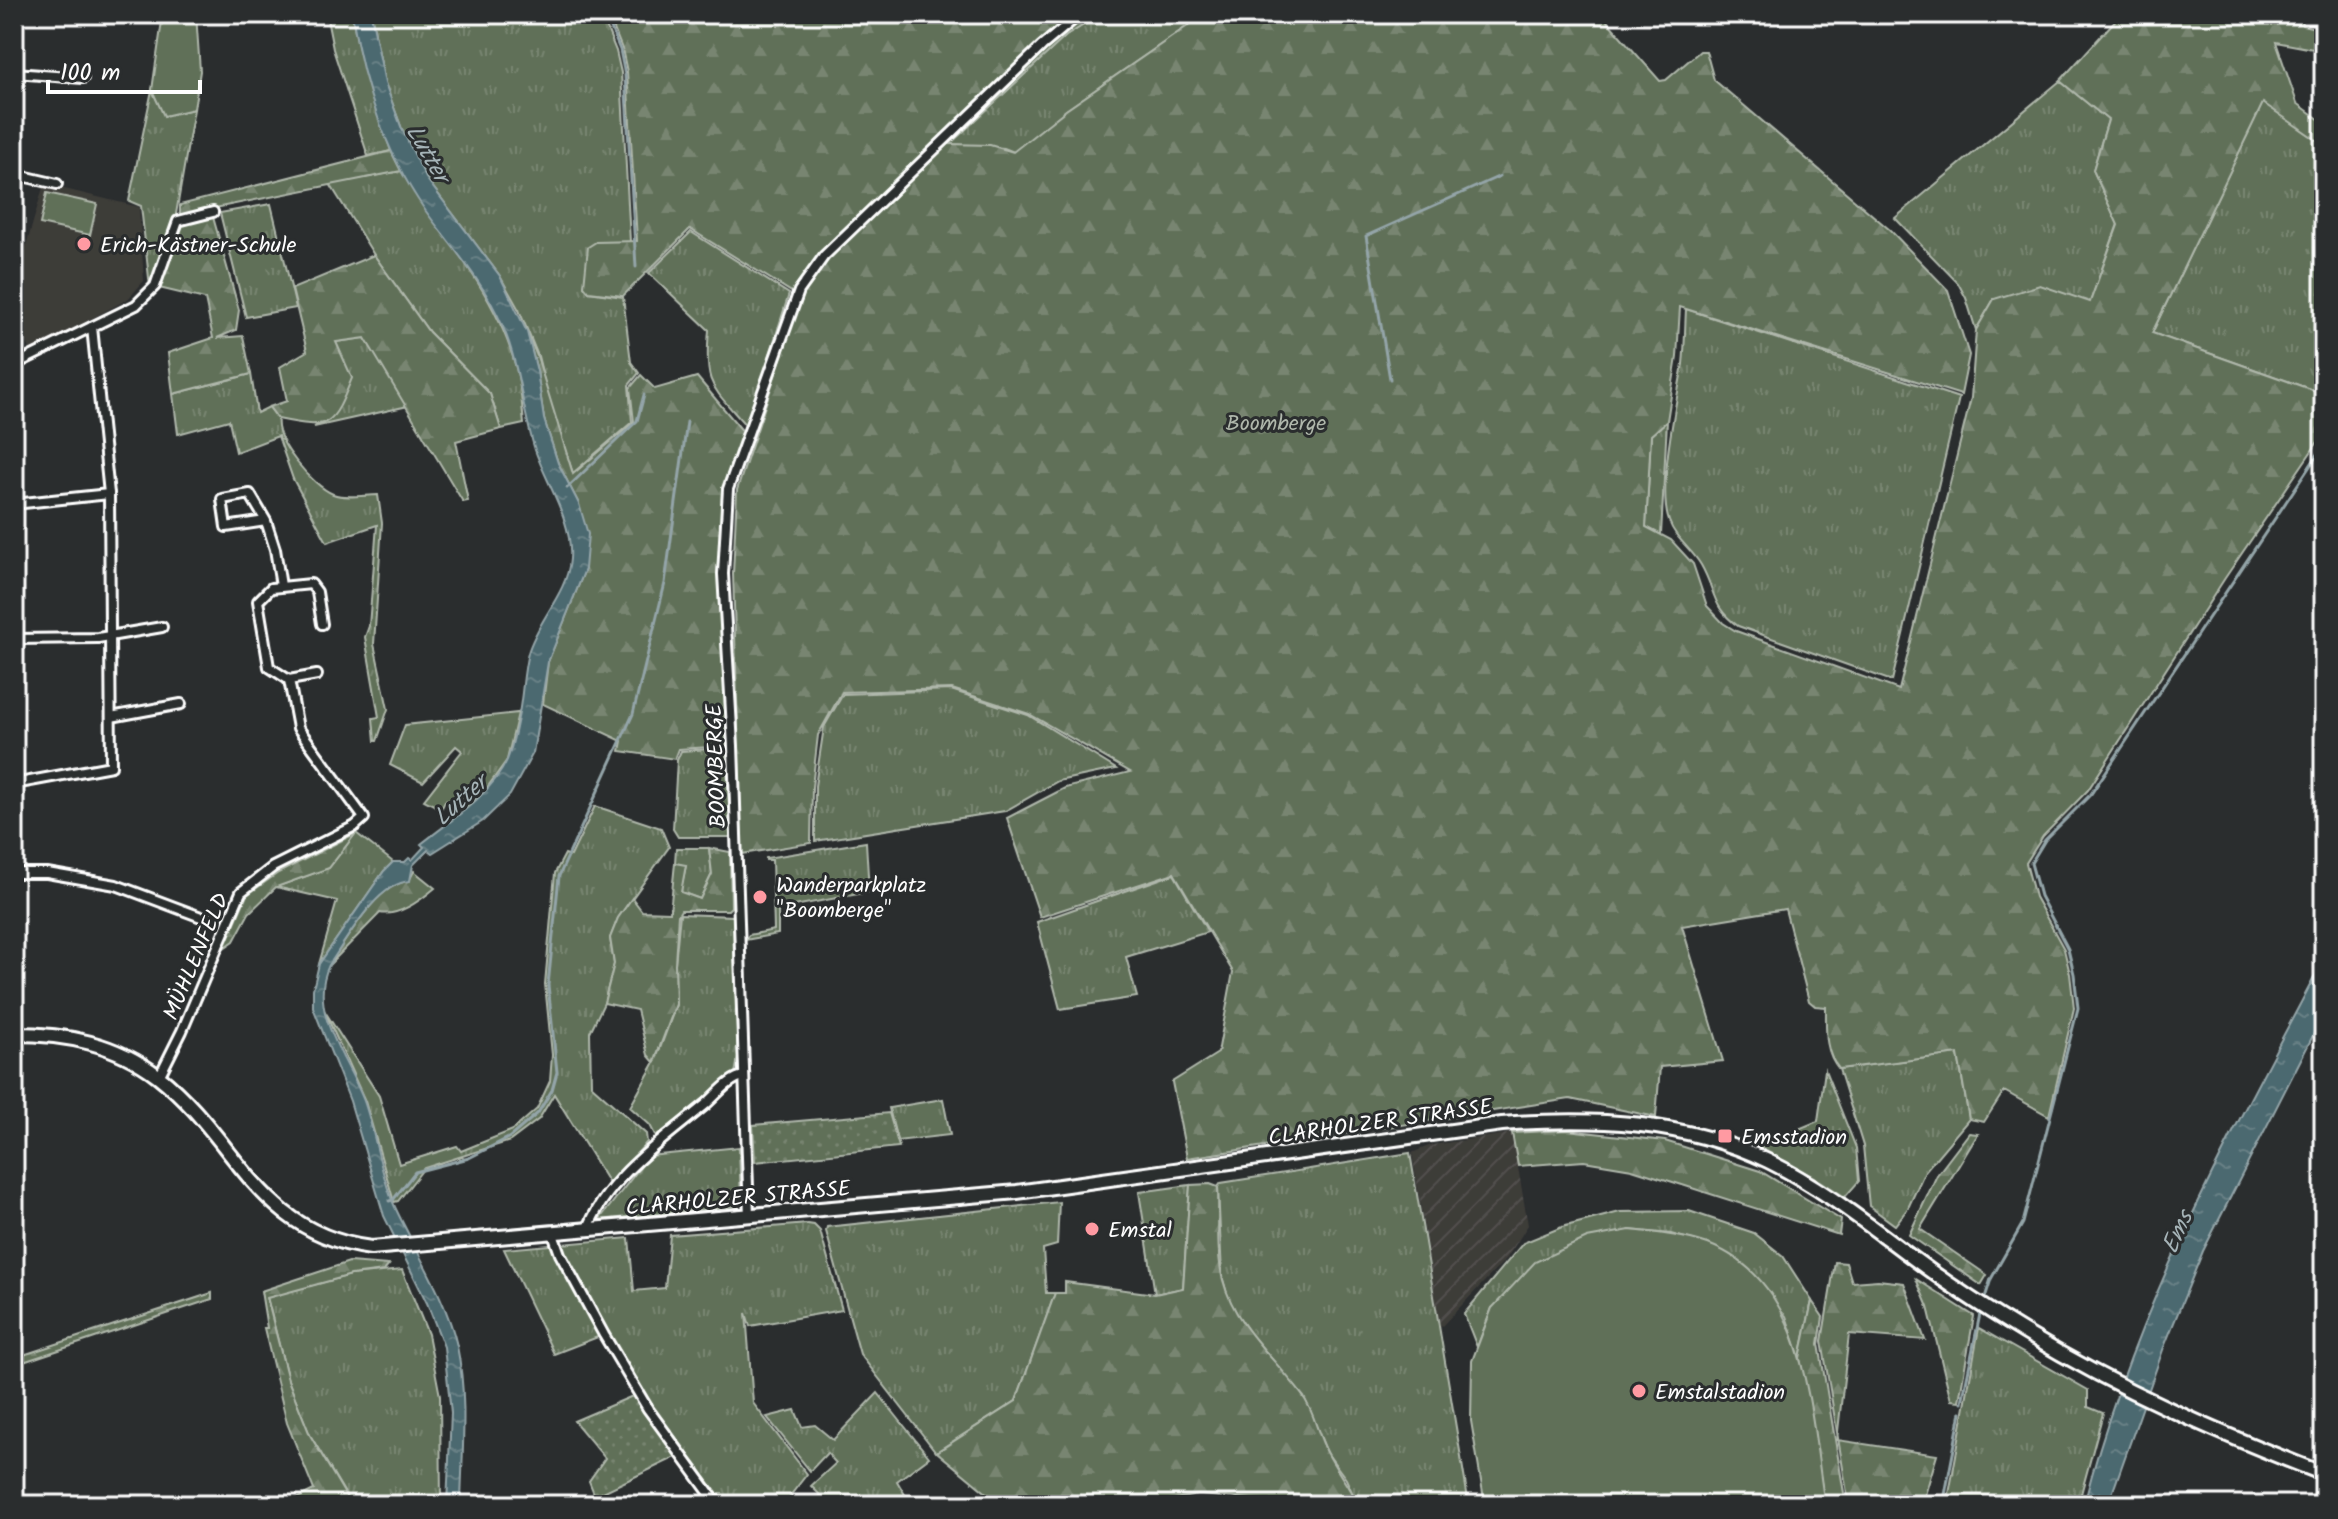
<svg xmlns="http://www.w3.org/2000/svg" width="2338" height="1519" font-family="Kalam,sans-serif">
<defs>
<pattern id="industrial-furrows" width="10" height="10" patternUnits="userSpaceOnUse" patternTransform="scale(2)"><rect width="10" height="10" fill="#3e3c39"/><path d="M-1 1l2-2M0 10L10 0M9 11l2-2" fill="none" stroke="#51504d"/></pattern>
<pattern id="grass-tufts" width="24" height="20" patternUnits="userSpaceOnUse" patternTransform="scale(2)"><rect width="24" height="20" fill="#607058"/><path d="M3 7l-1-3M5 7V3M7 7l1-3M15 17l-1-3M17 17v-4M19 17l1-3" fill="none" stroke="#788571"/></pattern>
<pattern id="forest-firs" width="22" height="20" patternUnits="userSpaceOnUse" patternTransform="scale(2)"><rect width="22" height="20" fill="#607058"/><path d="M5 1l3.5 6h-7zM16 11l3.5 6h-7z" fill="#788571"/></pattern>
<pattern id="garden-dots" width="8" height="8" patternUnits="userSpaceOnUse" patternTransform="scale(2)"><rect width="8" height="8" fill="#607058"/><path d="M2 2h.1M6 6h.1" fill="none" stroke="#788571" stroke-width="1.8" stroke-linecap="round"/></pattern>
<pattern id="water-ripples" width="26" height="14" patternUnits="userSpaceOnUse" patternTransform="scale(2)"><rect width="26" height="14" fill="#4c6970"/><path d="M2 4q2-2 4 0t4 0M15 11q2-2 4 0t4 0" fill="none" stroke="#678085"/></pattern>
</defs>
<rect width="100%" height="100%" fill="#2a2d2e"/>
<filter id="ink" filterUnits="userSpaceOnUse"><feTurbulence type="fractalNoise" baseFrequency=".0125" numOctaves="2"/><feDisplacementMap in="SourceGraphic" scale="16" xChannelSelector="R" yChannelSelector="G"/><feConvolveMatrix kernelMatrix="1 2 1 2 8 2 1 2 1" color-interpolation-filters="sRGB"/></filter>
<g filter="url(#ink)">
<path fill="#3e3c39" d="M44,184l95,23 5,74 -16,18 -97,52 -17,-34v-29z"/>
<path fill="url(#industrial-furrows)" d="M1512,1133l16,92 -21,33 -67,70 -28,-175 19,-8z"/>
<g fill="url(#grass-tufts)" stroke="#b0b8ac" stroke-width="2">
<path d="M326,14h26c7,47 23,92 39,137l-23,5 -35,-107z"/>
<path d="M371,14h230l15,37 5,22 9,169h-34l-12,44 5,6 34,5 8,65 8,11 -10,12 3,37 -59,51 -23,-68 -12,-49 -19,-46 -19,-34 -74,-98 -24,-49 -17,-46z"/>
<path d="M1101,14h104l-139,96 -52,42 -10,-4 -55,-4 117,-108z"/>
<path d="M2060,81l48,39 -15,50 25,54 -28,78 -96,-3 -18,31 -10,-32 -8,-15 -63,-65z"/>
<path d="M152,90l13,25 29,-6 -19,111 -25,67 -9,-81 -12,-5z"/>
<path d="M2263,102l61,43v249l-172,-61z"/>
<path d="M401,171c41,64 96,122 115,197 5,18 6,38 8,56l-23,5 -11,-35 -61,-62 -55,-77 -44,-71z"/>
<path d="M271,204l25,104 -50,9 -26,-104z"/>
<path d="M691,232l98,62 -42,133c-36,-42 -43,-40 -38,-97l-60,-57z"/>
<path d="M1686,309l273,89 -67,283 -154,-55c-27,-19 -22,-35 -37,-61 -9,-16 -26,-26 -32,-44 -12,-32 8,-121 14,-157 2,-18 2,-37 3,-55z"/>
<path d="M365,338l43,68 -94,21 14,-7 7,-78z"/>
<path d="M251,374l6,39 12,-6 9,12c-4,22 35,67 55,75 12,5 32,1 45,1l4,28 -8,121 14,65 -11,32h-2l-2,-23 6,-1 -14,-80 4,-11 8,-101 -50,17 -34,-63 -15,-43 -42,16 -7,-32 -51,14 -5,-40z"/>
<path d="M1667,421l-6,114 -15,-8 5,-92z"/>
<path d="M951,690l77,25 88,54 -58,12 -53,30 -190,30v-55l9,-59 19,-33z"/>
<path d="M518,713l-11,47 -21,29 -22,21 -18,-10 -5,9 -17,-9 38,-49 -6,-5 -33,36 -33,-17 15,-40z"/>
<path d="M726,748l5,89h-53l-5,-8 4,-69 4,-9z"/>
<path d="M595,806l66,22 8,19 -51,71 -8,20 4,26 -10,39 -14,29 1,53 55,49 1,8 -37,43 -56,-91 -15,25 -29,22 -86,27 -26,33 -4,1 -29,-101 -41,-91 55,86 20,68 58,-18 4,5 52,-21 24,-21 13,-28 2,-26 -7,-71 10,-111 10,-19 6,2z"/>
<path d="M356,833l37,29 -9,9 -65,93 18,-63 -61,-14 53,-19z"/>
<path d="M866,842l3,50 -91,17v25l-33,6 4,-5 25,-5 -2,-70h-6v-2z"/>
<path d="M676,848h33l3,26 -12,25 -20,-7 6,-26 -11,-3z"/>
<path d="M1174,874l34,58 -82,25 11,40 -77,12 -23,-87z"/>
<path d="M680,914l53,2 5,142 -3,16 -79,63 -6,-12 -20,-18 25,-45 21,-57 -1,-41z"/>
<path d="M1958,1054l11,65 -44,52 -17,37 -13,17 -26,-19 -6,-60 -24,-77z"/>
<path d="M1825,1070l31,78 3,33 -14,16 -29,-19 -61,-31 63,-26z"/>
<path d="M943,1099l7,36 -53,6 -8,-33z"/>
<path d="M739,1147l2,54 -3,5 -139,14 50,-64z"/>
<path d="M1410,1153l59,352h-111l-12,-26 -19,-26 -23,-56 -52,-61 -14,-20 -10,-19 -6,-21 -4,-89 3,-4z"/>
<path d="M1190,1185l-7,103 -28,6 -16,-102z"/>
<path d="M1059,1202l-2,43 -14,4 3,44h9l-39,108 -80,51 -76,-98 -34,-123 1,-4z"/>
<path d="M1689,1211l65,22 29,23 29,45 -12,57 -14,-42 -76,-71 -39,-11 -41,-4 -138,78 -15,39 -13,-33 59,-71 39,-16 58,-15z"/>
<path d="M808,1224l6,1 6,6 22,79 -92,16 -4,-13 7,90 54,71 -17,22 8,6 7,-5 9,8h-88l-84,-113 -34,-59 -54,21 -50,-105 125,-11 5,53 31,-3 5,-53z"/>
<path d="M402,1270l26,64 12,62 1,109h-93l-2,-10 -36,-60 -22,-55 -21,-83 84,-22z"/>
<path d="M1979,1328l109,62v17l15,6 -25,92h-131z"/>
<path d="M878,1393l51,64 -32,24 14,24h-91l5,-5 -14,-14 25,-23 -9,-10 -17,18 -43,-54 28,-7 7,17 13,-2 18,15z"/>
</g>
<g fill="url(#forest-firs)" stroke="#b0b8ac" stroke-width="2">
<path d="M608,14h493l-35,22 -116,108 40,1 23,7 53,-42 139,-96h396l59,67 6,-1 34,-29h6l8,29 176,150 58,60 21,65 -8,40 -281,-88 -3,50 -10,64 -16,14 -5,92 25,13 22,24 14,42 16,17 13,8 163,59 72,-292 5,-68 18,-31 46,-14 50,17 28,-77 -25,-55 15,-50 -48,-39 61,-67h179l2,11 22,5v21l-48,-9 21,61 27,20v22l-61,-42 -111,230 172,61v39l-99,145 -137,212 -45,46 -17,27 9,34 29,52 6,25 4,34 -25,108 -45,-25 -20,31 -15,-3 -11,-65 -119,15c-15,-17 -13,-40 -13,-62l-11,-1 -6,-5 -24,-92 -103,17 41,135 -63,6 -4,50 -86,-18 -383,59 -15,-76 46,-29 15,-81 -59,-99 -134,44 -33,-99 58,-30 65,-16 -101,-58 -77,-25 -110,3 -24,43 -6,52 -1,56 -69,11 -9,-280 4,-84 64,-192 -111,-69 -67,67 -34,-4 -5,-6 4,-39 8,-5 41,-1 -10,-169 -5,-23z"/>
<path d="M391,151l10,20 -221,44v-10z"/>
<path d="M213,217l26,93 -3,20 -19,8 26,-2 8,38 -78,20 -5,-41 45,-15 -8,-39 -46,-11 20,-62z"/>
<path d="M374,255l55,77 61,62 11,35 -45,12 12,60 -5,1 -98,-164 -29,4 16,36c-20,49 -21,52 -74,41l-9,-12 18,-6 -7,-34 27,-16 -15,-62z"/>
<path d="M527,332l10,24 36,118 61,-52 -4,-34 11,-13 14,14 42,-12 48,57 -22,55 -4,87 8,170 -48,3 -4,10 -55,-8 2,-10 -79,-37 5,-42 37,-93 -6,-65 -21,-41 -14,-44 -7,-48z"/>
<path d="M356,833l-27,35 -53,19 -27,26 -15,28 -10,7 23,-53 31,-22z"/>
<path d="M709,848l21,4 1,55 -3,3h-47l-3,5 -3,49 1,40 -22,58 -6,-7 -11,-45 -33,-7 10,-39 -4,-26 8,-20 14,-20 10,13 28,1 5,-49 11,2 -5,27 19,7 12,-25z"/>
<path d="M414,871l21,17c-14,12 -37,29 -55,25l-51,52c18,-26 48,-82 80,-84z"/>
<path d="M1567,1130l98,11 95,30 81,49 -2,15 -207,-66 -48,-8 -66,5 -6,-33z"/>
<path d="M1969,1133l9,1 -58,95 67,46 -6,10 -72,-50 28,-60z"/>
<path d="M1210,1184l8,3c1,26 -2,68 5,93 12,47 51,77 79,115 13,17 15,39 25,57 9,18 22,34 31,53h-79l-1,-4 -80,-6 -59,10h-138l-64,-53 79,-51 39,-108h10v-11l90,12 28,-6 7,-103z"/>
<path d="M349,1262l40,3 -5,6 -33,4 -84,23 21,82 22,55 36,61 2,9h-65l31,-15 -27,-67 -23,-95h3l-6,-37z"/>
<path d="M1835,1262l11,1 6,19 26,-2 26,3 21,57 -76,-6 -12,106 100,15 -15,50h-73l-27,-164z"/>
<path d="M1916,1279l58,37 -15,85 -8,-1 -23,-93z"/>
<path d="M212,1293v6l-198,66v-7z"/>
<path d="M1812,1301l11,16 -4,27 27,161h-21l-25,-147z"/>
</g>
<g fill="#607058" stroke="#b0b8ac" stroke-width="2">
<path d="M163,14h33l4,57 -6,38 -30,7 -12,-26z"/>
<path d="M47,193l50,11 -7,31 -50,-11z"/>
<path d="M1630,1230c26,3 52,5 78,14 101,38 102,171 117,261h-340l-14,-84 1,-60 20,-53 43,-46 52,-24z"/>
</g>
<g fill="url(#garden-dots)" stroke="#b0b8ac" stroke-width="2">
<path d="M889,1113l10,34 -144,15 -2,-37z"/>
<path d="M635,1395l43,61 -83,40 -6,-15 16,-23 -31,-37z"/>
</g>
<g fill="url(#water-ripples)" stroke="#94a5a9" stroke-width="2">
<path d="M352,14h19l14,69 17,46 24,49 74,98 27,56 10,39 7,48 14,44 21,41 9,30 -3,35 -37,93 -15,91 -23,42 -27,26 -51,32 -4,-3 -15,15 -3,16c-33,2 -63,58 -81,84 -22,46 19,94 35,136 12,34 16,73 31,106 20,43 52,93 62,139 11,52 5,107 4,159h-14l4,-92 -7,-66 -17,-44 -43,-87 -34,-115 -37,-94v-18l6,-25 65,-93 9,-9h12l4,-4 3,2 12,-13 -3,-3c29,-23 70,-49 86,-84 6,-14 9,-33 12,-47 4,-20 4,-41 9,-60 9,-32 40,-61 42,-94 3,-38 -23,-74 -35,-109 -13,-41 -15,-83 -32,-123 -17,-40 -44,-72 -70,-106 -45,-59 -70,-134 -81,-207z"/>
<path d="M2324,959v55l-121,237 -39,96 -56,158h-24c48,-193 148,-372 240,-546z"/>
</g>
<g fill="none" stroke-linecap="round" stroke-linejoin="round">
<g stroke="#94a5a9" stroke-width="3">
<path d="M605,14l15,36 5,25 11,192"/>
<path d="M2310,14l14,9"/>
<path d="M1390,379l-24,-143 134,-60"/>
<path d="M567,488l70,-67 7,-26"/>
<path d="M389,1201l4,-1 22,-28 54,-14 41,-21 28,-24 14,-23 5,-18 -9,-87 11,-109 74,-162 32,-131 22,-161"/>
<path d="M1984,1301l7,-22 32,-56 55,-215 -4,-34 -6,-25 -28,-53 -9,-33 14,-23 46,-46 233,-349"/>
<path d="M1962,1402l19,-93"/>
<path d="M1943,1505l18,-93"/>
</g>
<defs>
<g id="street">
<path d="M14,73l69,5"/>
<path d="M14,174l43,10"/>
<path d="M14,365l122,-60 19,-19 23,-65 35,-9"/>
<path d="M14,504l95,-10"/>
<path d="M266,521l-16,-27 -28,5 4,28 40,-6 9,28 6,37"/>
<path d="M14,639l84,-1 64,-11"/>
<path d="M289,680l28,-5"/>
<path d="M111,717l70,-13"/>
<path d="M14,784l97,-18 -2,-272 -17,-167"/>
<path d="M14,873h33l69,12 93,35"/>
<path d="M159,1077l23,-46 59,-139 32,-25 82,-41 9,-8 -66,-90 -9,-48 -20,-13 -11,-66 13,-13 40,-4 6,8 5,32"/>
<path d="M749,1216l-16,-470 -10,-172 5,-85 71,-198 25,-35 218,-210 38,-32"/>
<path d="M587,1231c19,-53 77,-92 118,-126 11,-9 24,-27 39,-29"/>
<path d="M553,1234l7,20 44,81 44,74 70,96"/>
</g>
<path id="secondary" d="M14,1034c52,0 101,9 144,42 79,62 98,157 213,172l646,-56 485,-68c91,-7 181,-4 266,37 53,26 98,62 145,97 36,27 73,51 111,74 95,58 196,102 300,142"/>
</defs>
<use href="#street" stroke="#fff" stroke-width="14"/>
<use href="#secondary" stroke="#fff" stroke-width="18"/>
<use href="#street" stroke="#2a2d2e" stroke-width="8"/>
<use href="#secondary" stroke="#2a2d2e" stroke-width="12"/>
</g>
</g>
<g fill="#ff9aa2" stroke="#2a2d2e" stroke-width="3">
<circle cx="84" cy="244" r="8"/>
<circle cx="760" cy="897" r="8"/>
<rect x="1717" y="1128" width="16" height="16" rx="4"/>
<circle cx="1092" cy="1229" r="8"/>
<circle cx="1639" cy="1391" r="8"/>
</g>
<g text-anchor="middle" stroke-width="6" stroke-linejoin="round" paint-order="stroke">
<g font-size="22" fill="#fff" stroke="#2a2d2e" text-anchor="start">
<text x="100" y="252">Erich-Kästner-Schule</text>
<text x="776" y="892">Wanderparkplatz<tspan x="776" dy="25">"Boomberge"</tspan></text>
<text x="1741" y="1144">Emsstadion</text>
<text x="1108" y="1237">Emstal</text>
<text x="1655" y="1399">Emstalstadion</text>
</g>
<g font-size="22" fill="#b0b8ac" stroke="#2a2d2e">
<text x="1276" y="430">Boomberge</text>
</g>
<g font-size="22" fill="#fff" stroke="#2a2d2e">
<text transform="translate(715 766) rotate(-92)" y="8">BOOMBERGE</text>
<text transform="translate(195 956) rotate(-67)" y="8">MÜHLENFELD</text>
<text transform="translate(1380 1121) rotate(-8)" y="8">CLARHOLZER STRASSE</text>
<text transform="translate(738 1197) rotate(-5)" y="8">CLARHOLZER STRASSE</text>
</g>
<g font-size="24" font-style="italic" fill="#a6b4b8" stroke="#2a2d2e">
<text transform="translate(428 153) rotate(60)" y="8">Lutter</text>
<text transform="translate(460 800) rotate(-42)" y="8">Lutter</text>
<text transform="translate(2177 1232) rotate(-66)" y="8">Ems</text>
</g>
</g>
<rect width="2338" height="1519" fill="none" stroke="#2a2d2e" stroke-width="48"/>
<rect x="24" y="24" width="2290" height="1471" fill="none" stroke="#fff" stroke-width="3" filter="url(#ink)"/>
<path d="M48 80v12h152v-12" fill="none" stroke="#ffffff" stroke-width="4"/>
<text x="60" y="80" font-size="24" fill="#ffffff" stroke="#2a2d2e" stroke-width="6" paint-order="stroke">100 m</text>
</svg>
